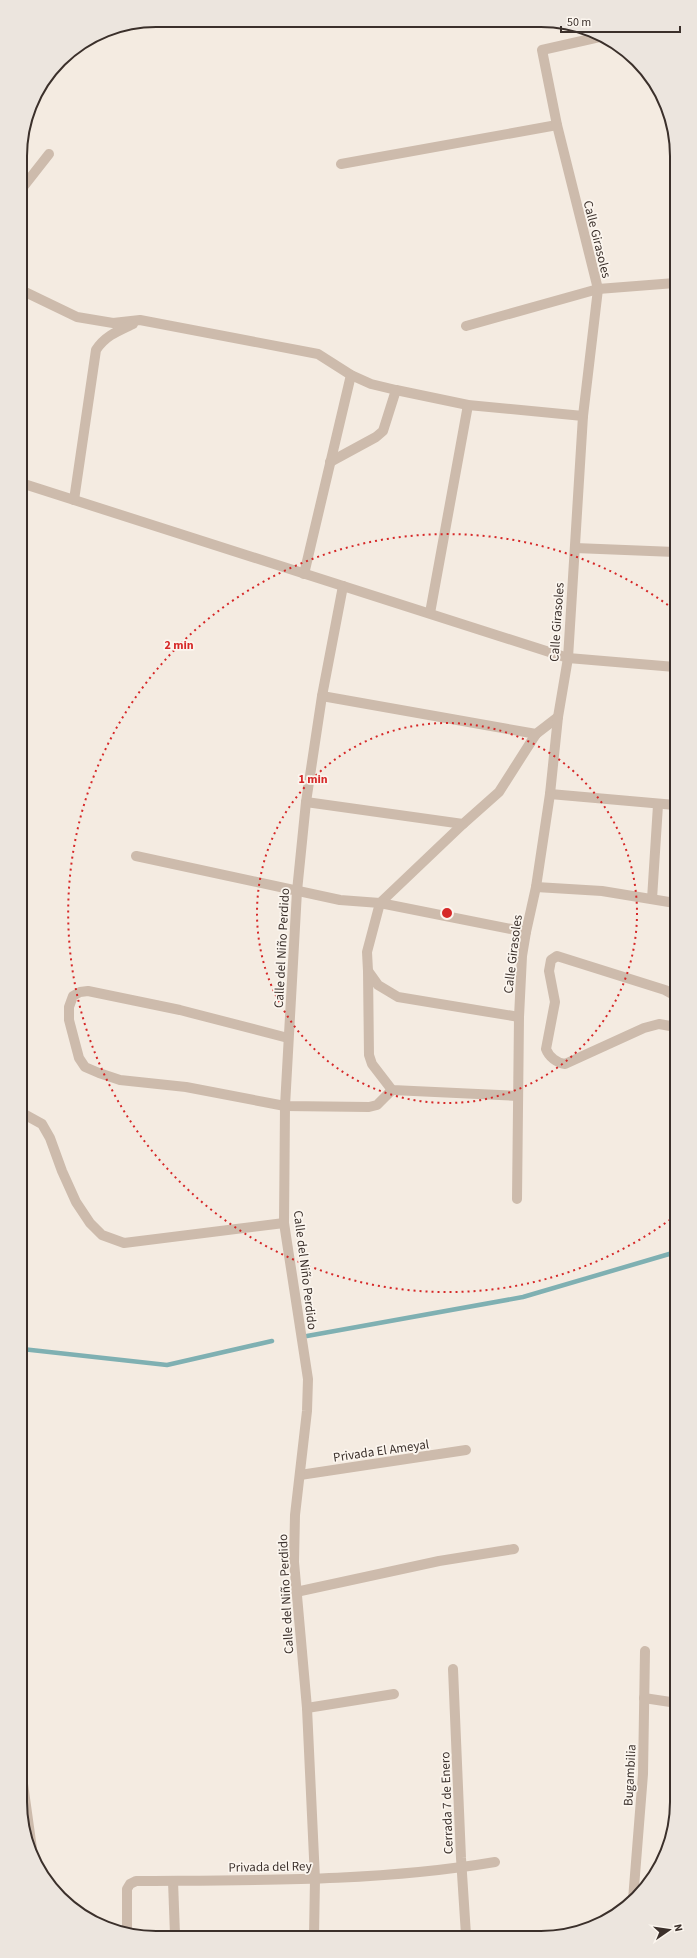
<svg xmlns="http://www.w3.org/2000/svg" width="697" height="1958" font-family="'Source Sans 3',sans-serif">
<rect width="100%" height="100%" fill="#f4ebe1"/>
<g fill="none" stroke-linecap="round" stroke-linejoin="round">
<g stroke="#7fb0b2" stroke-width="4.5">
<path d="M307,1336l216,-39 153,-45"/>
<path d="M22,1349l145,16 105,-24"/>
</g>
<g stroke="#cdbbac" stroke-width="10">
<path d="M341,164l216,-39"/>
<path d="M20,191l29,-37"/>
<path d="M21,290l56,27 36,6 27,-3 178,34 33,21 20,9 25,6 72,15 115,11"/>
<path d="M466,326l132,-37 77,-6"/>
<path d="M330,462l46,-25 7,-6 13,-41"/>
<path d="M21,483l547,175 107,9"/>
<path d="M74,500l22,-150c9,-14 22,-19 37,-26"/>
<path d="M575,548l100,4"/>
<path d="M304,574l47,-199"/>
<path d="M430,613l38,-208"/>
<path d="M322,696l214,38 22,-17"/>
<path d="M550,794l125,11"/>
<path d="M306,802l157,22 36,-32 37,-58"/>
<path d="M463,824l-83,79 -13,49 1,19 10,14 20,12 121,20"/>
<path d="M136,856l204,44 40,3 146,29"/>
<path d="M536,887l66,4 73,12"/>
<path d="M652,899l6,-94"/>
<path d="M368,971l1,84 3,9 20,26 126,6"/>
<path d="M676,996l-11,-6 -108,-34 -6,4 -2,11 6,31 -9,47c3,8 11,14 19,15l79,-36 15,-4 17,3"/>
<path d="M288,1038l-108,-28 -92,-19 -8,1 -7,4 -4,11v13l10,38 6,9 14,6 21,7 66,7 99,19 84,1 8,-2 15,-15"/>
<path d="M22,1113l20,11 8,14 12,33 14,31 14,21 12,12 22,8 160,-20"/>
<path d="M517,1199l2,-182 3,-61 4,-24 10,-45 14,-93 8,-77 10,-59 15,-242 15,-127 -41,-164 -15,-75 62,-14"/>
<path d="M300,1475l166,-25"/>
<path d="M296,1592l143,-31 75,-12"/>
<path d="M453,1669l8,189 5,77"/>
<path d="M644,1698l33,5"/>
<path d="M307,1708l87,-14"/>
<path d="M23,1784l10,72"/>
<path d="M173,1881l2,54"/>
<path d="M633,1900l10,-126 2,-123"/>
<path d="M127,1935v-46l3,-5 6,-3c119,-1 241,1 359,-19"/>
<path d="M314,1935l1,-56 -8,-171 -13,-146 1,-47 12,-104 1,-32 -24,-156 1,-117 12,-215 9,-89 16,-106 21,-110"/>
</g>
</g>
<g fill="none" stroke="#d62828" stroke-width="2" stroke-dasharray="2 4">
<circle cx="447" cy="913" r="190"/>
<path d="M675 1216A379 379 0 1 1 672 608"/>
</g>
<g text-anchor="middle" stroke-width="3.5" stroke-linejoin="round" paint-order="stroke">
<g font-size="13" fill="#3b302b" stroke="#fbf5ee">
<text transform="translate(598 239) rotate(76)" y="5">Calle Girasoles</text>
<text transform="translate(556 622) rotate(-86)" y="5">Calle Girasoles</text>
<text transform="translate(281 948) rotate(-87)" y="5">Calle del Niño Perdido</text>
<text transform="translate(512 954) rotate(-83)" y="5">Calle Girasoles</text>
<text transform="translate(306 1270) rotate(83)" y="5">Calle del Niño Perdido</text>
<text transform="translate(381 1450) rotate(-8)" y="5">Privada El Ameyal</text>
<text transform="translate(285 1594) rotate(-93)" y="5">Calle del Niño Perdido</text>
<text transform="translate(629 1775) rotate(-87)" y="5">Bugambilia</text>
<text transform="translate(446 1803) rotate(-92)" y="5">Cerrada 7 de Enero</text>
<text transform="translate(270 1866) rotate(-1)" y="5">Privada del Rey</text>
</g>
</g>
<path d="M0 0H697V1958H0ZM156 27H541A129 129 0 0 1 670 156V1802A129 129 0 0 1 541 1931H156A129 129 0 0 1 27 1802V156A129 129 0 0 1 156 27Z" fill="#ece5de" fill-rule="evenodd"/>
<path fill="none" stroke="#3b302b" stroke-width="2" d="M156 27H541A129 129 0 0 1 670 156V1802A129 129 0 0 1 541 1931H156A129 129 0 0 1 27 1802V156A129 129 0 0 1 156 27Z"/>
<circle cx="447" cy="913" r="6" fill="#d62828" stroke="#fbf5ee" stroke-width="2"/>
<g font-size="12" text-anchor="middle" font-weight="bold" fill="#d62828" stroke="#fbf5ee" stroke-width="3.5" stroke-linejoin="round" paint-order="stroke">
<text x="179" y="649">2 min</text>
<text x="313" y="783">1 min</text>
</g>
<g transform="translate(669 1930) rotate(77)" stroke="#fbf5ee" stroke-width="3" paint-order="stroke">
<path d="M0-3L7 15L0 10L-7 15Z" fill="#3b302b"/>
<text y="-6" font-size="11" font-weight="bold" text-anchor="middle" fill="#3b302b">N</text>
</g>
<path d="M561 26v6h119v-6" fill="none" stroke="#3b302b" stroke-width="2"/>
<text x="567" y="26" font-size="12" fill="#3b302b" stroke="#fbf5ee" stroke-width="3" paint-order="stroke">50 m</text>
</svg>
